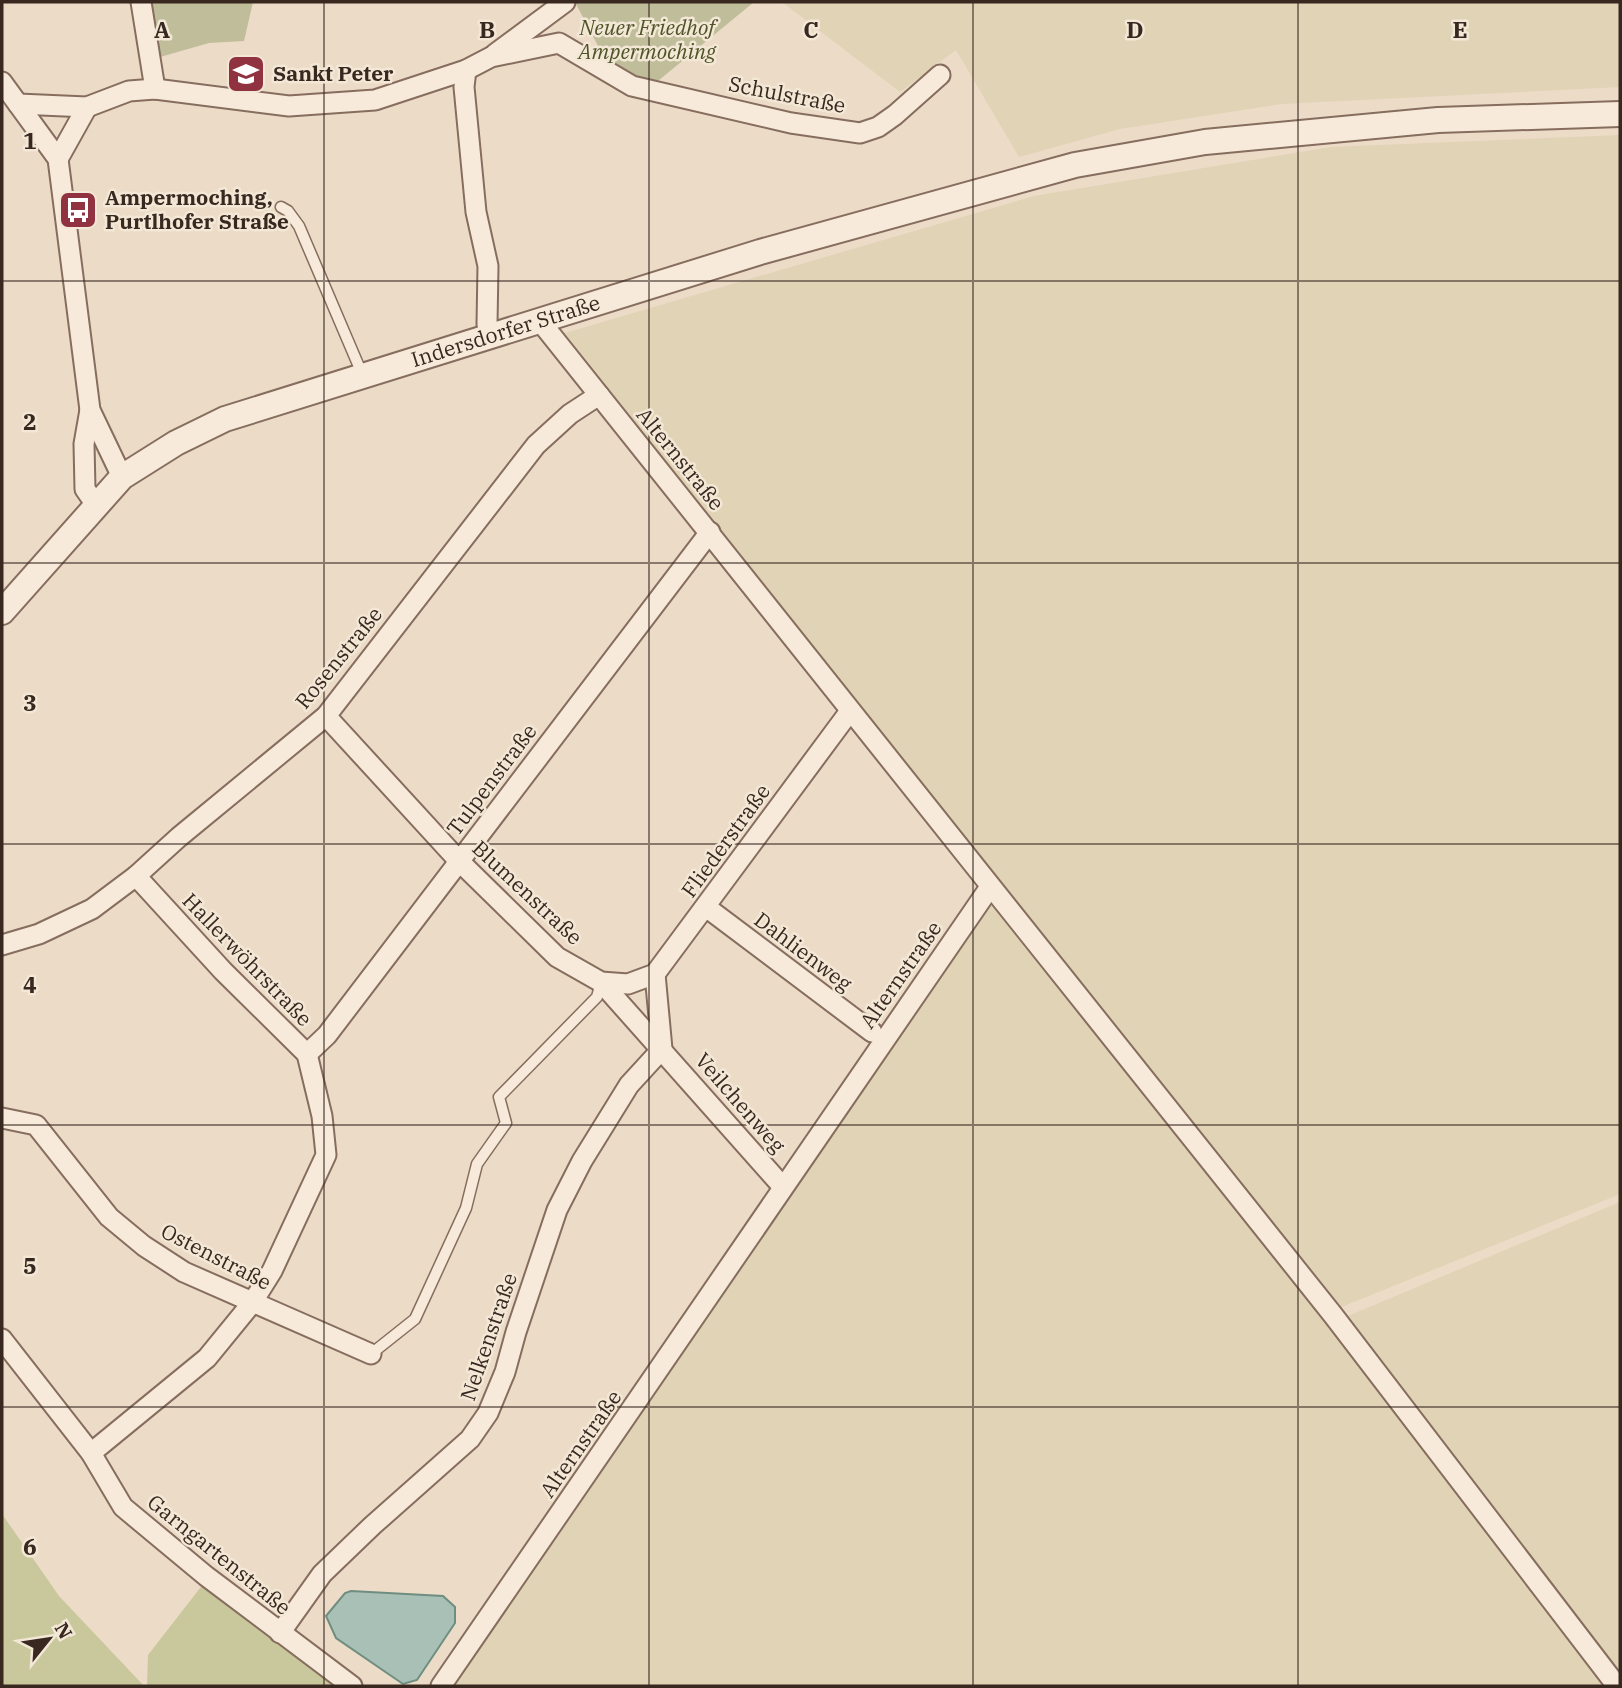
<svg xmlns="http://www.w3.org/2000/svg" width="1622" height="1688" font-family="'IBM Plex Serif',serif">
<rect width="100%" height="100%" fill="#ecdbc7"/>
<g fill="#e1d3b5">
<path d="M782,2h838v85l-339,17 -161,25 -101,28 -63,-107 -56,42z"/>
<path d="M1620,135v1059l-281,114 -338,-423 -436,-552 469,-137 297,-49z"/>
<path d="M990,899l345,430 275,357h-1155z"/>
<path d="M1620,1202v479l-277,-363z"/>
</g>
<g fill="#c9c79c">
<path d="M2,1514l57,82 85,90h-142z"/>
<path d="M204,1583l141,103h-198l1,-31z"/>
</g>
<g fill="#bfbd9a">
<path d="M150,2h103l-9,39 -35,2 -49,14 -4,-8z"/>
<path d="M575,2h179l-101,83 -45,-20z"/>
</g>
<path fill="#a8c0b5" stroke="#6f8e81" stroke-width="2" d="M351,1591l92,5 12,11v16l-38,57 -14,4 -67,-46 -10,-22 19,-23z"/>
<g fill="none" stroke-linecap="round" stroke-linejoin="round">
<defs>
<g id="service">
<path d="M281,207l7,4 11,15 64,150"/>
<path d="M371,1354l44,-35 51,-111 11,-44 29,-41 -7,-26 98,-100 4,-15"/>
</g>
<g id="minor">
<path d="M141,2l14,87"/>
<path d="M495,54l70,-52"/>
<path d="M466,70l-2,17 12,125 12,54 -1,58 2,13"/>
<path d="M2,82l56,77 32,251 32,67"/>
<path d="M18,104l69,3 42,-16 26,-2 134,17 86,-6 91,-30 25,-13 68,-14 73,43 159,37 69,10 18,-6 17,-12 45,-40"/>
<path d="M58,159l29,-52"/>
<path d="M540,321l793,994 284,371"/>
<path d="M90,410l-6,34 1,45 11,16"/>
<path d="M326,716l133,145 98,96 44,25 27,2 27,-10 195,-263"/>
<path d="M706,907l166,125"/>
<path d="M2,945l37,-11 53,-25 44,-33 43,-39 147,-121 210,-271 34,-31 29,-19"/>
<path d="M601,982l182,205"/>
<path d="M307,1054l20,-19 383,-503"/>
<path d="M2,1118l34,7 73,92 35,29 40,26 187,82"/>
<path d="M2,1339l89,114 32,54 83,69 146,110"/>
<path d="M91,1453l116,-95 45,-55 20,-32 54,-116 -4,-39 -15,-62 -84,-83 -87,-95"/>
<path d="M280,1633l42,-59 51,-49 97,-86 18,-26 17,-41 11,-40 41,-122 25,-49 47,-76 33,-36 -7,-75"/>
<path d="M441,1686l549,-799"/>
</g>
<g id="tertiary">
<path id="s1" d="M2,612l120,-135 54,-34 49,-24 535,-167 315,-87 130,-23 233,-22 182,-6"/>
</g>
</defs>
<use href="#service" stroke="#866d5e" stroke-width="13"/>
<use href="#minor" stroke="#866d5e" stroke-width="23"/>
<use href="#tertiary" stroke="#866d5e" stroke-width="28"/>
<use href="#service" stroke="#f7eada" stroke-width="10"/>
<use href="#minor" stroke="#f7eada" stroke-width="19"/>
<use href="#tertiary" stroke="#f7eada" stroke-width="24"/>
</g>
<path fill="none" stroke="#382820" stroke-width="2" stroke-opacity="0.55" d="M324,2v1684M649,2v1684M973,2v1684M1298,2v1684M2,281h1618M2,563h1618M2,844h1618M2,1125h1618M2,1407h1618"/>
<defs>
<symbol id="school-square" viewBox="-11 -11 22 22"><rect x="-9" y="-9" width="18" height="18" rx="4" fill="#913241" stroke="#f3e7d6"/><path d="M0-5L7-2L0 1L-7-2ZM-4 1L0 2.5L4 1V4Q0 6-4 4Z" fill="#fff"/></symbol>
<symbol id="bus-square" viewBox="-11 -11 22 22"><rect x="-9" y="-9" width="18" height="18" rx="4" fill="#913241" stroke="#f3e7d6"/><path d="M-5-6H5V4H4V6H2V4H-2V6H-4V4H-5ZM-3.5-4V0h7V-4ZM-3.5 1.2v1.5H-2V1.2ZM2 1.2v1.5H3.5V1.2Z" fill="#fff"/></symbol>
</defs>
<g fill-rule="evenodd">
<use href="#school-square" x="224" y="52" width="44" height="44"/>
<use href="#bus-square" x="56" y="188" width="44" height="44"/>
</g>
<g text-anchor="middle" stroke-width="5" stroke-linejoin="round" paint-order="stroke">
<g font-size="21" font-style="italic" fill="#4f5328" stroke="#f3e7d6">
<text x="647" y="35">Neuer Friedhof<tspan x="647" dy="24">Ampermoching</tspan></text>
</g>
<g font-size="21" font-weight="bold" fill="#382820" stroke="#f3e7d6" text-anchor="start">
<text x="273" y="81">Sankt Peter</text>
<text x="105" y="205">Ampermoching,<tspan x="105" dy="24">Purtlhofer Straße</tspan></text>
</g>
<g font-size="21" fill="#382820" stroke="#f3e7d6">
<text transform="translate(787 95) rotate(11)" y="7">Schulstraße</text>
<text dy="7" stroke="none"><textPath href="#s1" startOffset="593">Indersdorfer Straße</textPath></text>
<text transform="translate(680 459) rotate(51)" y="7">Alternstraße</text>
<text transform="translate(339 658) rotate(-51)" y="7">Rosenstraße</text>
<text transform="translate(492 780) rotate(-53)" y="7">Tulpenstraße</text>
<text transform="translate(726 841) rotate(-54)" y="7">Fliederstraße</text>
<text transform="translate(527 893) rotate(43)" y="7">Blumenstraße</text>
<text transform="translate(803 952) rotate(37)" y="7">Dahlienweg</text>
<text transform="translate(247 960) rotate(46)" y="7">Hallerwöhrstraße</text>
<text transform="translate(901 975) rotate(-55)" y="7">Alternstraße</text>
<text transform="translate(740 1103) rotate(49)" y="7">Veilchenweg</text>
<text transform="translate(216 1257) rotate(27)" y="7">Ostenstraße</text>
<text transform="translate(489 1337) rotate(-71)" y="7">Nelkenstraße</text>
<text transform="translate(581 1444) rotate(-55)" y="7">Alternstraße</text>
<text transform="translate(219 1555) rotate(39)" y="7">Garngartenstraße</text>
</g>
</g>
<g font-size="23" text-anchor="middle" font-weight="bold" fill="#382820" stroke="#f3e7d6" stroke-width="5" stroke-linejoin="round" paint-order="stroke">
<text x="162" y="38">A</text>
<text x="487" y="38">B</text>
<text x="811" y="38">C</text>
<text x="1135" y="38">D</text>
<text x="1460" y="38">E</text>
<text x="30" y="149">1</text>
<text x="30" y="430">2</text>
<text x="30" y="711">3</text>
<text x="30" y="993">4</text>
<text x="30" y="1274">5</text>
<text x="30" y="1555">6</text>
</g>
<rect width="1622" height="1688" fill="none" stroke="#382820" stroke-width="7"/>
<g transform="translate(49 1639) rotate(60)" stroke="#f3e7d6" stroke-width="5" paint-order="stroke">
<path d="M0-5L12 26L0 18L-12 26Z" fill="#382820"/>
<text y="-10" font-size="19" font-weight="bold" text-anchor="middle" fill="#382820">N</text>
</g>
</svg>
